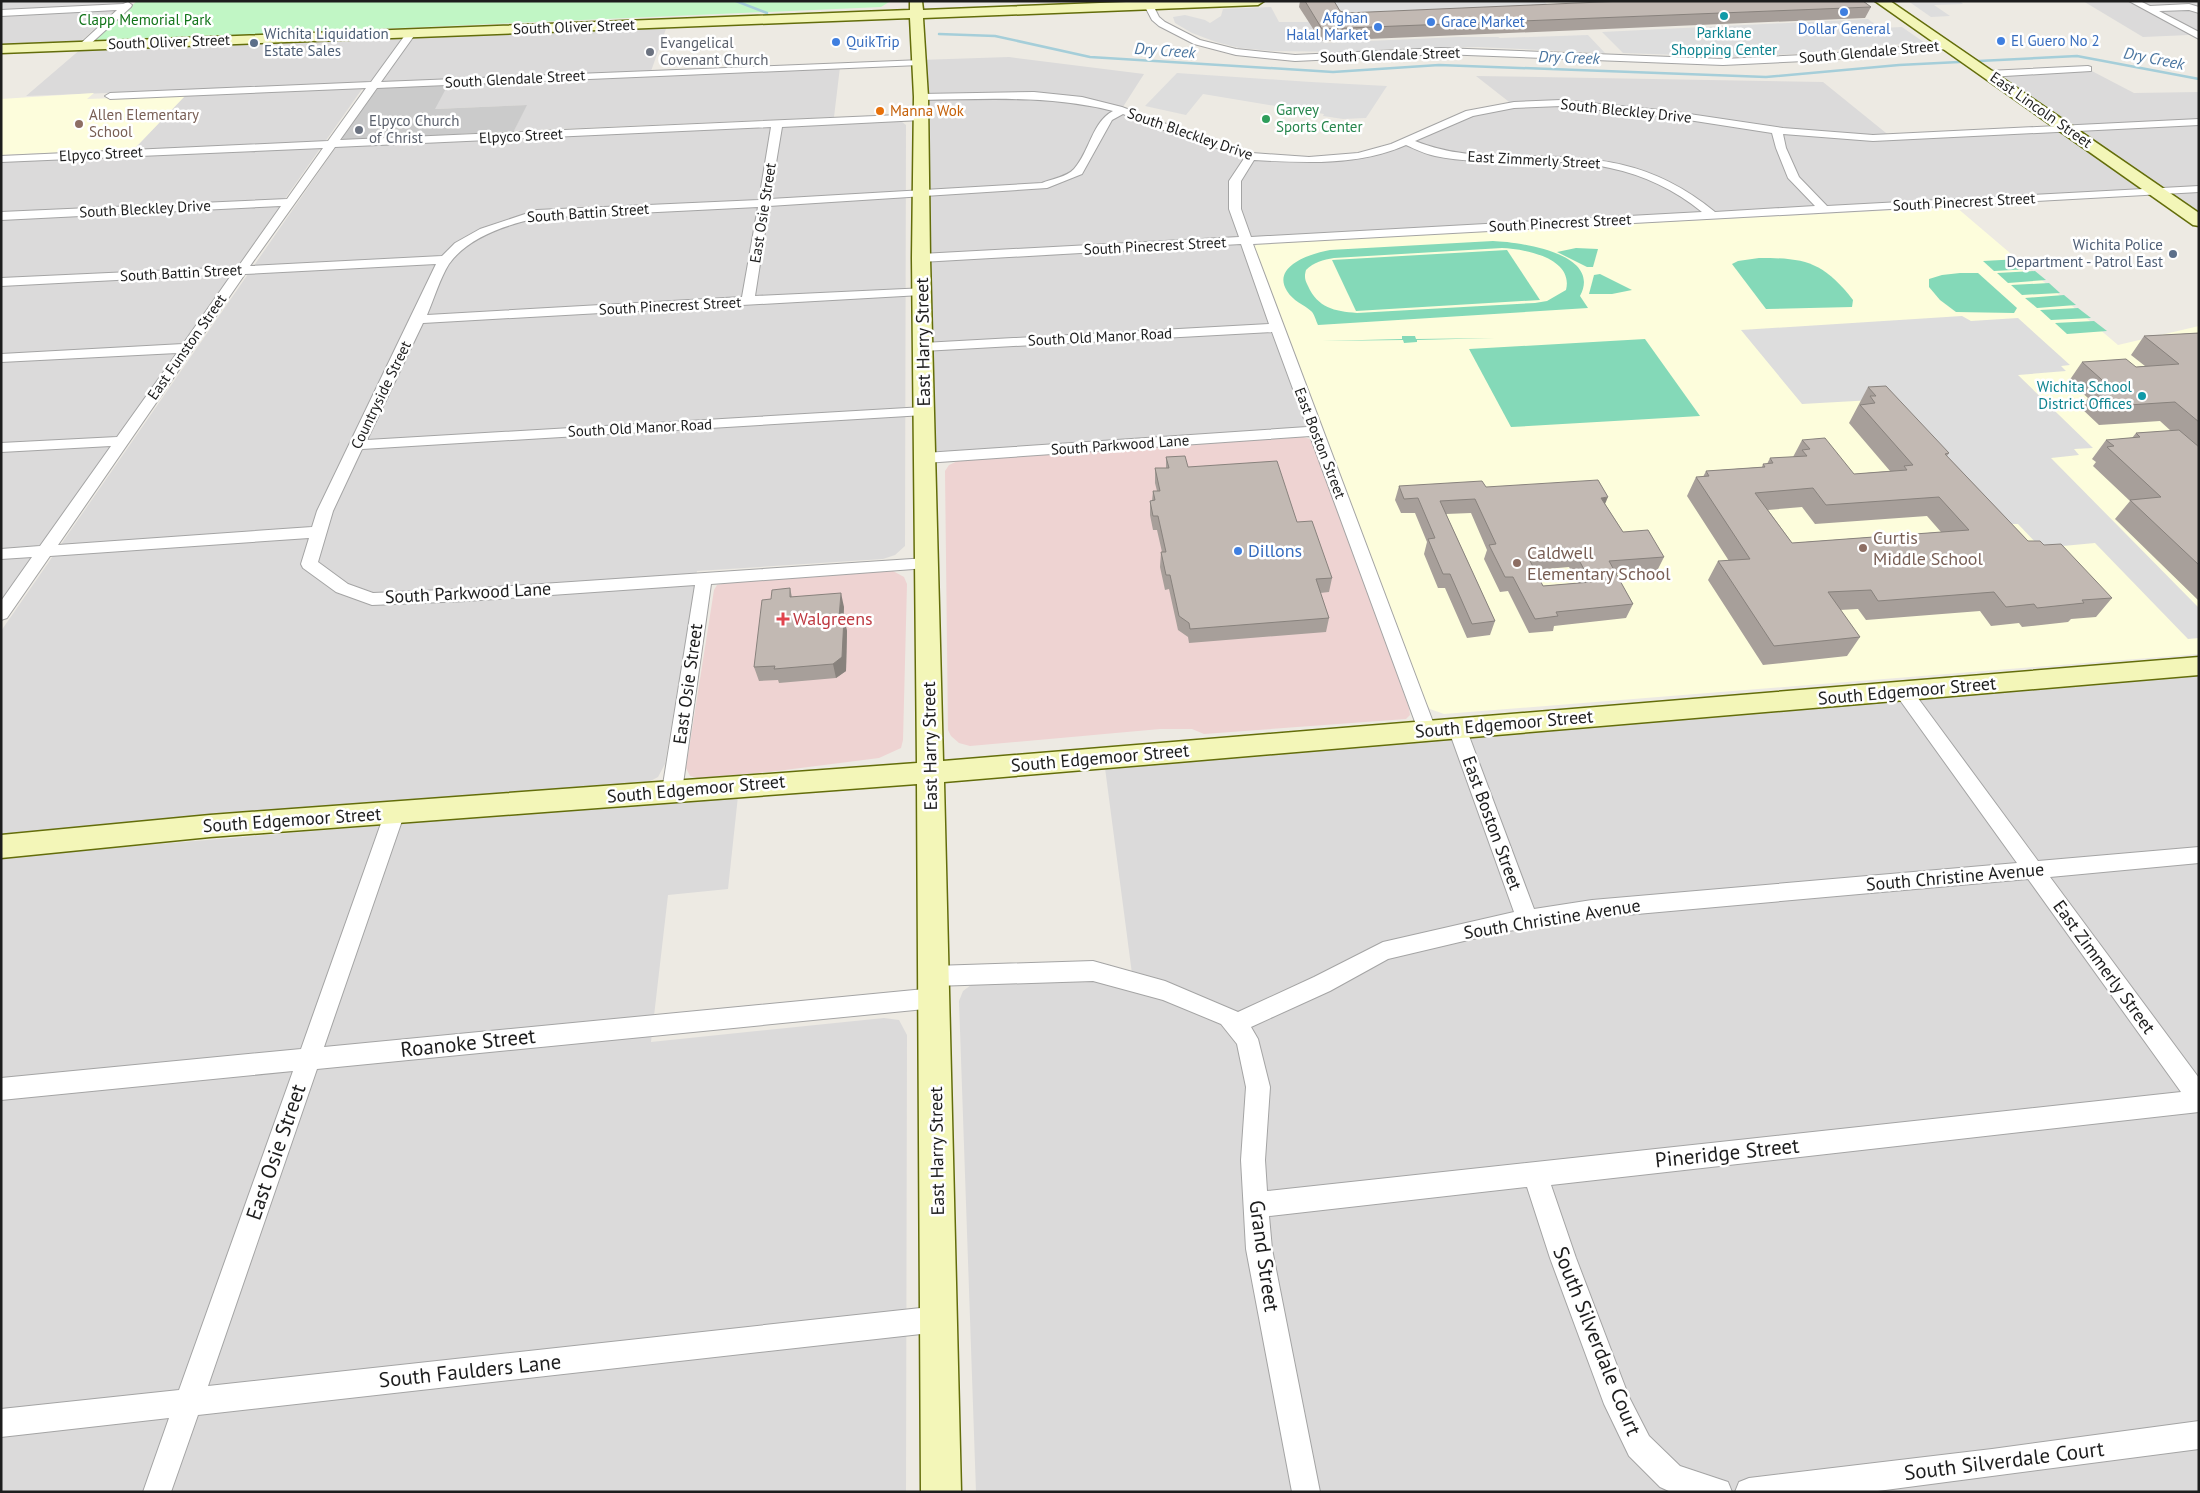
<svg xmlns="http://www.w3.org/2000/svg" width="2200" height="1493" font-family="'PT Sans',sans-serif">
<rect width="100%" height="100%" fill="#edeae3"/>
<g fill="#dbdada">
<path d="M1,1h125l-44,39 -7,3 -74,2z"/>
<path d="M2083,1h116v37l-10,-3 -46,2z"/>
<path d="M667,26l-17,48 190,-7 -6,50 -320,14 12,-26 -92,4 17,-30 -84,3 -366,521v-441l126,-5 63,-67 -164,6 56,-48z"/>
<path d="M1009,57l135,17 -23,36 131,46 94,1 49,-11 70,-35 48,-6 -37,-29 347,6 68,55 177,-8 90,63 -911,49 69,190 -391,27 -6,-398z"/>
<path d="M2088,69l46,24 65,-1v125l-211,-143z"/>
<path d="M896,121l6,1 4,3 -1,421 -10,9 -12,4 -186,12 -32,193 -7,13 -13,7 -644,51v-204l335,-484z"/>
<path d="M2199,675v817h-1223l-17,-491 4,-10 12,-9 114,-4 45,11 -29,-221z"/>
<path d="M738,796l-10,93 -60,6 -17,147 233,-24 15,2 8,15 -1,457h-905v-635z"/>
</g>
<g fill="#eed3d2">
<path d="M1303,437l7,2 7,11 92,258 1,7 -4,4 -202,15 -12,-5h-32l-190,17 -11,-3 -8,-7 -3,-6 -3,-259 4,-6 13,-6z"/>
<path d="M893,571l11,6 3,7 -4,156 -2,8 -22,10 -110,14 -72,6 -7,-2 -4,-8 28,-178 3,-5 18,-4z"/>
</g>
<g fill="#fdfddc">
<path d="M94,93l-7,6 98,-3 -51,53 -133,6v-56z"/>
<path d="M1956,207l162,138 81,-19v328l-755,60 -14,-5 -5,-8 -128,-342 -42,-109v-4l4,-3z"/>
</g>
<path fill="#cbcbcb" d="M449,83l-14,26 92,-4 -13,26 -169,9 -4,-2 37,-50z"/>
<path fill="#c1f6c5" d="M137,1h752v1l-8,5 -780,34 -7,-1z"/>
<g fill="#84d9b8" fill-rule="evenodd">
<path d="M1493,241c26,1 110,12 87,55l8,12 -270,17c-2,-4 -4,-12 -7,-14 -8,-7 -18,-10 -24,-20 -16,-25 25,-38 43,-41zM1502,248c23,1 72,10 64,42l-19,11 -12,2 -178,10c-23,-2 -39,-5 -49,-27 -3,-6 -4,-9 -2,-16 8,-8 17,-10 28,-12z"/>
<path d="M1576,248l22,1 -5,18h-6l-30,-15z"/>
<path d="M1507,250l33,50 -184,11 -24,-51z"/>
<path d="M1759,258c47,0 64,4 94,42l-1,7 -86,2 -34,-45 6,-3z"/>
<path d="M2020,259l11,10 -37,2 -11,-10z"/>
<path d="M2035,271l11,9 -38,3 -11,-10z"/>
<path d="M1960,273h18l39,35 -3,5 -58,-1 -16,-12 -11,-13v-8l13,-4z"/>
<path d="M1600,274l32,16 -20,4h-23l5,-19z"/>
<path d="M2049,283l11,10 -38,2 -11,-10z"/>
<path d="M2064,295l12,10 -39,3 -12,-10z"/>
<path d="M2078,308l13,10 -40,2 -11,-10z"/>
<path d="M2094,321l13,10 -40,3 -12,-11z"/>
<path d="M1402,336h13l1,3 79,-1 -78,2v2l-13,1 -1,-3 -81,1 80,-2z"/>
<path d="M1645,339l55,77 -189,11 -42,-78z"/>
</g>
<g fill="#ddd">
<path d="M1544,1l13,14 -213,9 -18,-22z"/>
<path d="M1908,1h52l3,3 -29,1 16,11 -19,1z"/>
<path d="M1271,7l8,15h30l15,21 134,-6h40l2,1 88,-3 17,18 -127,-6 -84,2 -45,3 -77,-1 -33,-3 -23,-6 -24,-9 -17,-10 -2,-6 12,-2 20,5 5,3 11,-7 2,-7z"/>
<path d="M1868,19l12,9 22,-1 23,16 -40,2 -91,9 -57,3 -114,-4 -21,-21z"/>
<path d="M1177,73l134,9 76,4 -21,32 -23,1 -20,-3 1,-2 -121,-20 -17,21 -41,-9z"/>
<path d="M1962,316l9,5 47,-3 52,47 -9,1 5,5 -48,4 75,73 -19,1 5,6 -28,3 148,150v30l-11,1 -93,-96 -54,5 -23,-24h-11l-116,-125 -89,5 -61,-74z"/>
</g>
<g fill="none" stroke-linecap="round" stroke-linejoin="round">
<g stroke="#a5ced9" stroke-width="2.5">
<path d="M736,1l31,12"/>
<path d="M939,34l56,2 95,21 243,15 106,-7 327,12 133,-12 178,-9 122,23"/>
</g>
<defs>
<g id="street">
<path d="M1142,1h9l8,16 6,5 35,18 36,9 59,6 146,-7 282,11 102,-5 122,-11 5,3 -5,3 -122,11 -102,5 -282,-11 -146,7 -59,-6 -42,-11 -35,-18 -7,-6z"/>
<path d="M2129,1h11l10,5 39,-2 10,3v6l-10,-3 -30,1 40,21v7z"/>
<path d="M128,2l4,3 -1,2 -45,41h-6v-4l37,-34 -116,6v-6l122,-6z"/>
<path d="M411,30l5,3 -35,49 541,-22 2,2 -5,3 -542,23 -37,52 581,-26 5,3 -5,3 -139,7 -12,72 272,-16c9,-4 25,-6 32,-14 16,-18 18,-47 39,-58 -64,-16 -126,-12 -192,-11l-5,-3 5,-3 113,-2 48,5 40,10 60,23 70,23 57,4 49,-4 33,-9 75,-33 48,-9 47,-2 108,11 114,17 90,7 326,-16v6l-326,16 -90,-7 3,14 13,29 28,29 372,-20v6l-946,52 183,486 -2,5 -7,2 -7,-2 -2,-5 -108,-294 -385,27 -5,-2 -2,-3 2,-3 5,-2 382,-26 -35,-95 -349,19 -7,-4 7,-4 346,-19 -28,-80 -320,18 -6,-4 6,-4 318,-17 -10,-28v-28l16,-24 -71,-23 -51,-20 -11,6 -30,54 -35,14 -278,18 -14,90 171,-8 1,3 -1,3 -5,1 -498,28 -56,117 557,-33 7,4 -7,4 -562,34 -29,62 -15,51 30,22 25,9 93,-4 461,-31 6,1 2,4 -2,4 -6,1 -216,16 -29,207 -3,5 -7,3 -7,-3 -3,-5 33,-206 -229,16 -94,4 -36,-13 -33,-24 -2,-4 8,-26 -259,18 -43,62 -6,2v-19l31,-44 -31,2v-10l39,-3 71,-100 -110,6v-9l116,-6 60,-84 -176,9v-8l182,-10 49,-70 -231,12v-8l237,-11 43,-61 -280,14v-8l286,-13 36,-51 -322,14v-6l327,-15 38,-53 -256,11 -5,-3 5,-3 261,-11 37,-51zM1561,106l108,11 103,16 4,15 12,30 27,28 -100,6c-65,-53 -120,-55 -199,-56 -37,-1 -66,-1 -101,-15l58,-25 41,-8zM771,127l-12,73 -222,10 -57,19 -25,14 -13,13 -192,10 85,-119zM1406,145c9,4 19,9 29,11 57,12 118,-1 175,12 34,7 65,22 92,44l-451,25 -10,-28v-28l13,-21c51,3 104,6 152,-15zM758,207l-16,90 -315,18c7,-16 13,-37 22,-51 19,-27 57,-39 88,-46zM436,264l-119,247 -5,16 -254,18 187,-271z"/>
<path d="M2088,66l3,1v4l-103,6 -5,-3 5,-3z"/>
<path d="M1903,684l6,2 129,175 161,-14v16l-149,14 149,201v34l-648,73 25,73 53,139 20,39 31,30 48,16 4,10h-61l-11,-5 -31,-31 -25,-52 -54,-146 -23,-71 -258,29 3,33 48,243h-28l-46,-243 -5,-89 5,-73 -9,-43 -16,-20 -58,-24 -70,-19 -159,5 -8,-3 -3,-7 3,-7 8,-3 159,-5 72,20 73,31 76,-35 69,-35 131,-30 -66,-184 2,-5 7,-2 7,2 2,5 68,181 58,-9 425,-37 -120,-167 -3,-5 3,-5zM2028,879l153,213 -914,99 -2,-31 5,-73 -12,-48 -7,-12 79,-36 58,-32 114,-27 90,-14z"/>
<path d="M395,804l7,2 3,6 -81,235 611,-59 8,3 3,7 -3,7 -8,3 -618,61 -109,317 731,-80 9,4 4,9 -4,9 -9,4 -741,83 -27,77h-28l26,-74 -168,19v-28l178,-19 114,-319 -292,29v-22l300,-29 84,-237 3,-6z"/>
<path d="M2199,1421v28l-329,43h-135l4,-10 10,-4 243,-29z"/>
</g>
<g id="secondary">
<path d="M910,1h12l1,9 229,-9h112l-6,4 -335,13 5,79 2,161 13,503 1256,-104v18l-1255,107 17,710h-40l-4,-708 -707,53 -209,21v-23l209,-20 707,-52 -5,-505 2,-161 -4,-79 -909,35v-8l909,-35z"/>
<path d="M1875,1h15l309,212v13l-6,-1z"/>
</g>
</defs>
<use href="#street" stroke="#a4a4a4" stroke-width="2"/>
<use href="#secondary" stroke="#636d0a" stroke-width="3"/>
<use href="#street" fill="#fff" fill-rule="evenodd"/>
<use href="#secondary" fill="#f3f6b8" fill-rule="evenodd"/>
</g>
<g fill="#a79f9a" fill-rule="evenodd">
<path d="M1300,1h34l6,10 6,2 525,-6 -6,11 -544,23 -22,-34z"/>
<path d="M2199,333v112h-3l3,2v154l-84,-82 15,-18 -37,-35 3,-4 -4,-3 14,-19 26,-2 4,-5 35,-2 -11,-10 -61,4 -18,-17 7,-10 -19,-17 13,-19 54,5 9,-1 -14,-11 13,-19z"/>
<path d="M1868,387l81,66 -2,3 81,85 16,4 68,53 -16,19 -25,2 -3,3 -46,5 -3,-4 -28,3 -11,-15 -114,9 -8,-11 -18,1 20,27 -13,19 -84,9 -55,-85 10,-19h11l-42,-65 9,-19h7l3,-6 56,-4 1,-3h4l3,-6 23,-1 9,-17 52,34 36,-3 -41,-48zM1802,507l13,17 112,-8 14,16 -149,11 -24,-33z"/>
<path d="M1166,457l22,10 109,55 35,56 -3,14 -9,1 9,25 -3,14 -137,11 -1,-6 -10,-7 -9,-41 -4,1 -5,-23 1,-15h1l-5,-22h-4l-3,-15v-14h2l1,-10h4l-2,-8v-15h11z"/>
<path d="M1399,486l87,1 119,17 18,28 41,25 -7,14 -41,3 17,30 -7,14 -72,8 -1,5 -24,2 -21,-42 -8,1 -16,-33 3,-9 -16,-37 -25,1 49,107 -5,14 -23,3 -22,-50h-7l-14,-34 3,-12 -12,-29h-14l-6,-13zM1569,567l9,16 -35,3 -8,-16z"/>
<path d="M790,588l2,9 52,10 -1,10 4,14 -1,40 -10,7 -57,5 -1,-3 -19,1 -5,-14 17,-68z"/>
</g>
<g fill="#88827d">
<path d="M1608,497l-6,14 -1,-13z"/>
<path d="M841,593l3,14 -1,25 -4,-14z"/>
<path d="M844,617l3,14 -1,40 -10,7 -3,-14z"/>
</g>
<g fill="#c2b9b3" stroke="#88827d" fill-rule="evenodd">
<path d="M1305,1h29l6,10 6,2 278,-12h239l8,6 -549,22z"/>
<path d="M2199,333v89l-24,-20 -62,4 -18,-17 16,-1 -29,-26 44,-3 10,8 43,-3 -35,-28z"/>
<path d="M1886,386l63,67 -4,1 83,87h12l4,4 17,-1 51,54 -30,2 2,3 -47,5 -3,-4 -28,3 -12,-15 -116,9 -7,-11 -43,2 32,45 -86,9 -56,-85 32,-2 -54,-82 13,-1 -3,-5 59,-4 -2,-3 10,-1 -3,-5 37,-2 -5,-6 8,-1 -8,-9 23,-2 29,36 53,-4 -3,-4 9,-1 -53,-60 15,-2 -5,-7h6l-8,-9zM1813,488l13,17 113,-8 30,33 -177,13 -37,-50z"/>
<path d="M2179,430l20,17v118l-69,-65 31,-3 -54,-50 7,-1 -8,-6 34,-3 -4,-4z"/>
<path d="M1185,456l3,11 89,-6 20,61 15,-1 20,57 -16,1 13,39 -139,11 -1,-6 -10,-7 -9,-41h-4l-5,-23h5l-8,-36h-5l-3,-15 5,-1 -2,-9h7l-5,-23h14l-3,-11z"/>
<path d="M1598,480l10,17 -7,1 22,34 25,-2 16,27 -55,4 24,43 -77,8 2,4 -23,3 -22,-42h-8l-16,-32 7,-1 -21,-45 -35,2 55,120 -23,3 -22,-50h-7l-15,-35 7,-1 -17,-40 -14,1 -5,-13 83,-5 4,6zM1575,553l16,29 -48,4 -15,-29z"/>
<path d="M790,588v9l51,-4 -2,25 5,-1 -2,40 -9,7 -59,5 1,-3 -21,1 8,-67 9,-1 1,-9z"/>
</g>
<g fill="#3f7fe0" stroke="#fff" stroke-width="2">
<circle cx="1844" cy="12" r="5"/>
<circle cx="1431" cy="22" r="5"/>
<circle cx="1378" cy="27" r="5"/>
<circle cx="2001" cy="41" r="5"/>
<circle cx="836" cy="42" r="5"/>
<circle cx="1238" cy="551" r="5"/>
</g>
<g fill="#0f9aa8" stroke="#fff" stroke-width="2">
<circle cx="1724" cy="16" r="5"/>
<circle cx="2142" cy="396" r="5"/>
</g>
<g fill="#5c6f8a" stroke="#fff" stroke-width="2">
<circle cx="254" cy="43" r="5"/>
<circle cx="2173" cy="254" r="5"/>
</g>
<g fill="#6b7280" stroke="#fff" stroke-width="2">
<circle cx="650" cy="52" r="5"/>
<circle cx="359" cy="130" r="5"/>
</g>
<circle fill="#e8710a" stroke="#fff" stroke-width="2" cx="880" cy="111" r="5"/>
<circle fill="#2e9e5b" stroke="#fff" stroke-width="2" cx="1266" cy="119" r="5"/>
<g fill="#8d6e63" stroke="#fff" stroke-width="2">
<circle cx="79" cy="124" r="5"/>
<circle cx="1863" cy="548" r="5"/>
<circle cx="1517" cy="563" r="5"/>
</g>
<path fill="#e0444e" stroke="#fff" stroke-width="2" d="M780.5 611.5h5v5h5v5h-5v5h-5v-5h-5v-5h5z"/>
<g text-anchor="middle" stroke-width="5" stroke-linejoin="round" paint-order="stroke">
<g font-size="15" fill="#366cbe" stroke="#fff" text-anchor="start">
<text x="1368" y="23" text-anchor="end">Afghan<tspan x="1368" dy="17">Halal Market</tspan></text>
<text x="1441" y="27">Grace Market</text>
<text x="1844" y="34" text-anchor="middle">Dollar General</text>
<text x="2011" y="46">El Guero No 2</text>
<text x="846" y="47">QuikTrip</text>
</g>
<g font-size="15" fill="#117419" stroke="#fff">
<text x="145" y="25">Clapp Memorial Park</text>
</g>
<g font-size="15" fill="#1d1d1d" stroke="#fff">
<text transform="translate(574 27) rotate(-2)" y="5">South Oliver Street</text>
<text transform="translate(169 42) rotate(-2)" y="5">South Oliver Street</text>
<text transform="translate(1869 52) rotate(-5)" y="5">South Glendale Street</text>
<text transform="translate(1390 55) rotate(-2)" y="5">South Glendale Street</text>
<text transform="translate(515 79) rotate(-3)" y="5">South Glendale Street</text>
<text transform="translate(2041 110) rotate(35)" y="5">East Lincoln Street</text>
<text transform="translate(1626 111) rotate(6)" y="5">South Bleckley Drive</text>
<text transform="translate(1190 134) rotate(19)" y="5">South Bleckley Drive</text>
<text transform="translate(521 136) rotate(-3)" y="5">Elpyco Street</text>
<text transform="translate(101 154) rotate(-3)" y="5">Elpyco Street</text>
<text transform="translate(1534 160) rotate(3)" y="5">East Zimmerly Street</text>
<text transform="translate(1964 202) rotate(-3)" y="5">South Pinecrest Street</text>
<text transform="translate(145 209) rotate(-3)" y="5">South Bleckley Drive</text>
<text transform="translate(588 213) rotate(-4)" y="5">South Battin Street</text>
<text transform="translate(763 213) rotate(-81)" y="5">East Osie Street</text>
<text transform="translate(1560 223) rotate(-3)" y="5">South Pinecrest Street</text>
<text transform="translate(1155 246) rotate(-3)" y="5">South Pinecrest Street</text>
<text transform="translate(181 273) rotate(-3)" y="5">South Battin Street</text>
<text transform="translate(670 306) rotate(-3)" y="5">South Pinecrest Street</text>
<text transform="translate(1100 337) rotate(-3)" y="5">South Old Manor Road</text>
<text transform="translate(187 347) rotate(-55)" y="5">East Funston Street</text>
<text transform="translate(381 395) rotate(-64)" y="5">Countryside Street</text>
<text transform="translate(640 428) rotate(-3)" y="5">South Old Manor Road</text>
<text transform="translate(1320 443) rotate(69)" y="5">East Boston Street</text>
<text transform="translate(1120 445) rotate(-4)" y="5">South Parkwood Lane</text>
</g>
<g font-size="15" fill="#0d838f" stroke="#fff">
<text x="1724" y="38">Parklane<tspan x="1724" dy="17">Shopping Center</tspan></text>
<text x="2132" y="392" text-anchor="end">Wichita School<tspan x="2132" dy="17">District Offices</tspan></text>
</g>
<g font-size="15" fill="#4e5e75" stroke="#fff" text-anchor="start">
<text x="264" y="39">Wichita Liquidation<tspan x="264" dy="17">Estate Sales</tspan></text>
<text x="2163" y="250" text-anchor="end">Wichita Police<tspan x="2163" dy="17">Department - Patrol East</tspan></text>
</g>
<g font-size="15" fill="#5b616d" stroke="#fff" text-anchor="start">
<text x="660" y="48">Evangelical<tspan x="660" dy="17">Covenant Church</tspan></text>
<text x="369" y="126">Elpyco Church<tspan x="369" dy="17">of Christ</tspan></text>
</g>
<g font-size="15" fill="#27864d" stroke="#fff" text-anchor="start">
<text x="1276" y="115">Garvey<tspan x="1276" dy="17">Sports Center</tspan></text>
</g>
<g font-size="15" fill="#c56008" stroke="#fff" text-anchor="start">
<text x="890" y="116">Manna Wok</text>
</g>
<g font-size="15" fill="#785e54" stroke="#fff" text-anchor="start">
<text x="89" y="120">Allen Elementary<tspan x="89" dy="17">School</tspan></text>
</g>
<g font-size="16" font-style="italic" fill="#4b76a0" stroke="#fff">
<text transform="translate(1165 50) rotate(4)" y="6">Dry Creek</text>
<text transform="translate(1569 57) rotate(2)" y="6">Dry Creek</text>
<text transform="translate(2154 58) rotate(11)" y="6">Dry Creek</text>
</g>
<g font-size="18" fill="#1d1d1d" stroke="#fff">
<text transform="translate(923 342) rotate(-91)" y="6">East Harry Street</text>
<text transform="translate(468 593) rotate(-3)" y="6">South Parkwood Lane</text>
<text transform="translate(688 684) rotate(-82)" y="6">East Osie Street</text>
<text transform="translate(1907 691) rotate(-5)" y="6">South Edgemoor Street</text>
<text transform="translate(1504 724) rotate(-5)" y="6">South Edgemoor Street</text>
<text transform="translate(930 746) rotate(-91)" y="6">East Harry Street</text>
<text transform="translate(1100 758) rotate(-5)" y="6">South Edgemoor Street</text>
<text transform="translate(696 789) rotate(-5)" y="6">South Edgemoor Street</text>
<text transform="translate(292 820) rotate(-4)" y="6">South Edgemoor Street</text>
<text transform="translate(1492 823) rotate(70)" y="6">East Boston Street</text>
<text transform="translate(1955 877) rotate(-5)" y="6">South Christine Avenue</text>
<text transform="translate(1552 919) rotate(-9)" y="6">South Christine Avenue</text>
<text transform="translate(2104 967) rotate(54)" y="6">East Zimmerly Street</text>
<text transform="translate(937 1151) rotate(-91)" y="6">East Harry Street</text>
</g>
<g font-size="18" fill="#785e54" stroke="#fff" text-anchor="start">
<text x="1873" y="544">Curtis<tspan x="1873" dy="21">Middle School</tspan></text>
<text x="1527" y="559">Caldwell<tspan x="1527" dy="21">Elementary School</tspan></text>
</g>
<g font-size="18" fill="#366cbe" stroke="#fff" text-anchor="start">
<text x="1248" y="557">Dillons</text>
</g>
<g font-size="18" fill="#be3a42" stroke="#fff" text-anchor="start">
<text x="793" y="625">Walgreens</text>
</g>
<g font-size="21" fill="#1d1d1d" stroke="#fff">
<text transform="translate(468 1043) rotate(-6)" y="7">Roanoke Street</text>
<text transform="translate(276 1152) rotate(-71)" y="7">East Osie Street</text>
<text transform="translate(1727 1153) rotate(-6)" y="7">Pineridge Street</text>
<text transform="translate(1264 1256) rotate(82)" y="7">Grand Street</text>
<text transform="translate(1597 1341) rotate(68)" y="7">South Silverdale Court</text>
<text transform="translate(470 1371) rotate(-6)" y="7">South Faulders Lane</text>
<text transform="translate(2004 1461) rotate(-7)" y="7">South Silverdale Court</text>
</g>
</g>
<rect width="2200" height="1493" fill="none" stroke="#1d1d1d" stroke-width="5"/>
</svg>
